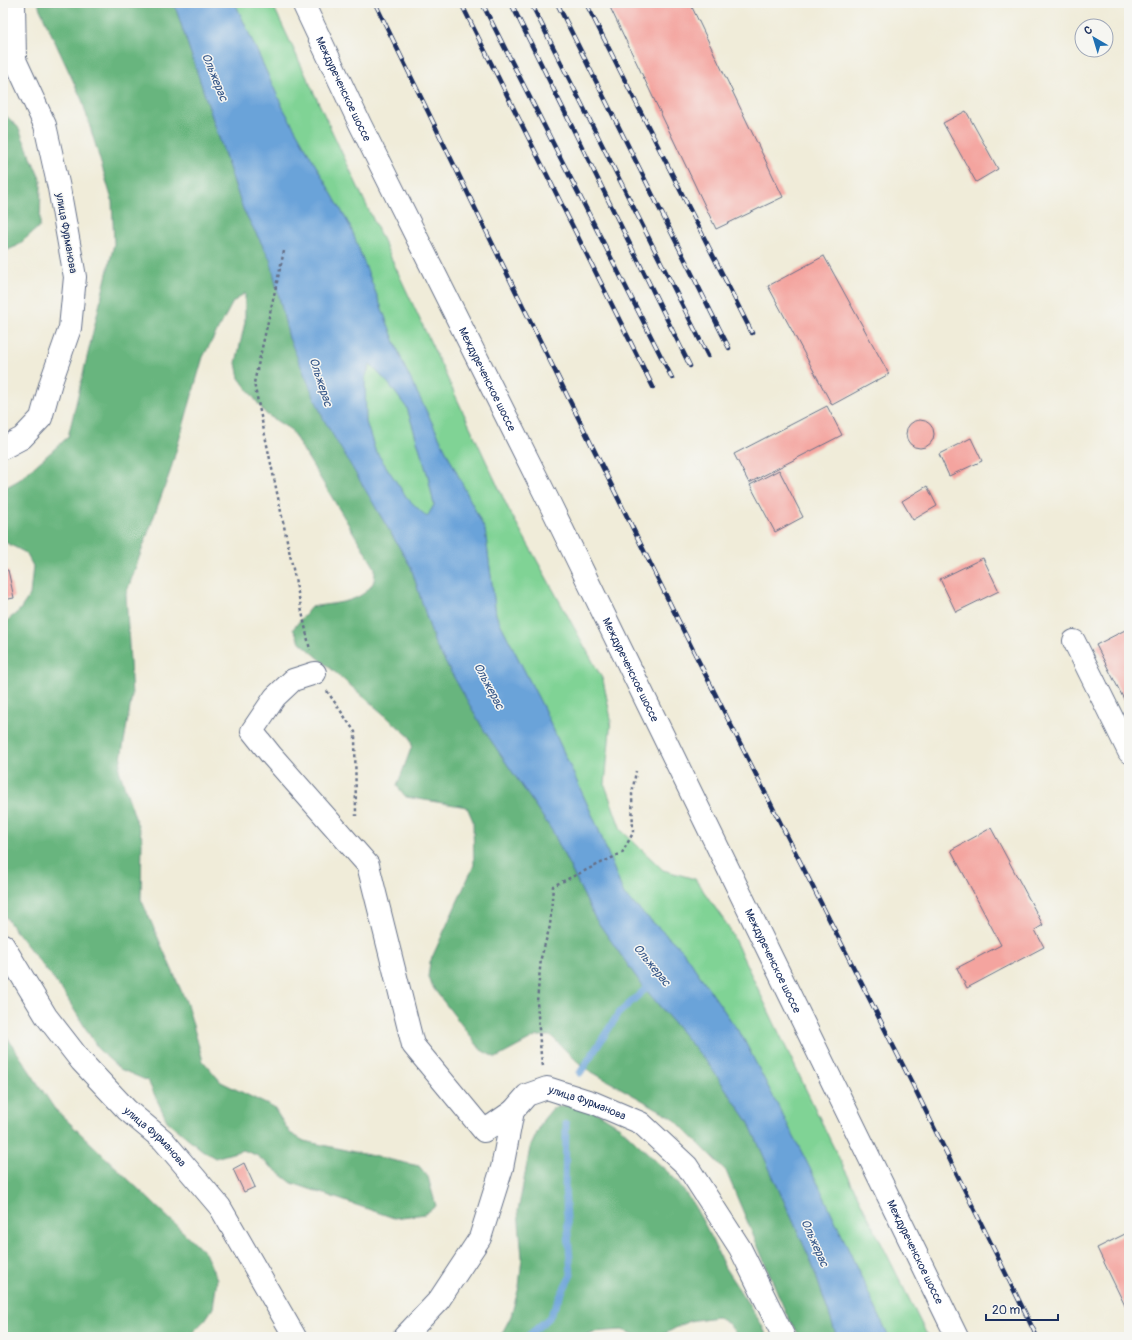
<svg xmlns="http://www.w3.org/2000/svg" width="1132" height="1340" font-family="Pangolin,sans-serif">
<rect width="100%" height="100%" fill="#f6f6f2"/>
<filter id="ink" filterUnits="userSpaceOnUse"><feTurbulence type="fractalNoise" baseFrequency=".025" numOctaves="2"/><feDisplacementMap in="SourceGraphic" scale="8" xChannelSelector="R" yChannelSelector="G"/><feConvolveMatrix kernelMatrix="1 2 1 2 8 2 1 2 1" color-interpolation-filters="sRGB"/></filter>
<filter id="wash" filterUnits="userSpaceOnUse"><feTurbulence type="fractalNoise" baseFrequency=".012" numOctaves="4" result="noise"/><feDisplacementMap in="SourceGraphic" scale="16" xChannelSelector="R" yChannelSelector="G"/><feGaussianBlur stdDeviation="0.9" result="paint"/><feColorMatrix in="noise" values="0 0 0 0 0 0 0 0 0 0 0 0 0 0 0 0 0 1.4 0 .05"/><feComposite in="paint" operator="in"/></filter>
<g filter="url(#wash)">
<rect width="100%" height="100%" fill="#f0ecd9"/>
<g fill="#80d395" stroke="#4e817a">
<path d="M235,3h37l236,505 95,172 8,39 -6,66 16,45 42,40 32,9 33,47 104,218 96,193h-39l-70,-151 -76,-148 -61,-88 -58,-55 -26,-67 -54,-119 -48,-94 -11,-85 -81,-164 -54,-140 -67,-118z"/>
<path d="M370,364l19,20 18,24 21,68 6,29 -7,13 -20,-20 -32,-48 -9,-28 -1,-44z"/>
</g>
<g fill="#68b57e" stroke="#42726e">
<path d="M39,3h135l69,206 27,50 19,79 88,172 34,57 24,77 49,86 69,102 42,86 47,67 68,81 38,55 63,140 26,76h-38l-13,-24 -60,-142 -54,-54 -89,-50 -32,-31h-14l-41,22 -15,-8 -47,-61 -6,-12 2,-15 44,-97 -1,-44 -6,-14 -61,-10 -9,-11 15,-40 -2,-9 -110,-95 -7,-13 18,-22c21,-4 50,-3 62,-24 2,-4 2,-11 2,-15l-84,-138 -25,-16 -27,-36 -3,-15 9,-41v-29l-12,9 -30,55 -33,115 -44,122 6,102 -13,74 23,68 -1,61 46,105 16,57 18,21 53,26 16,25 14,8 115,25 9,11 8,29 -11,8 -31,4 -102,-35 -36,-28 -13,-5 -28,8 -13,-8 -35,-29 -19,-40 -28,-12 -21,-19 -37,-60 -48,-61 -11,-16v-289l16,-13 11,-16 3,-29 -7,-13 -23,-12v-52l16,-9 49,-43 46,-193 -2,-44 -30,-100 -43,-93z"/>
<path d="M3,113l15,14 23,54 -1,45 -23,20 -14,6z"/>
<path d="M3,1031l51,77 151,145 12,26 -4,29 -8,12 -17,17h-185z"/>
<path d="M567,1105l29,7 24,15 54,51 18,24 14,25 19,41 37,57 5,12h-29l-9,-13 -12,-7 -28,4 -25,13 -11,3h-10l-21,-7 -28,2 -14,5h-80l11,-21 8,-29 3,-30 -4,-46 12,-63 13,-28 10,-12z"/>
</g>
<path fill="#6ba3d9" stroke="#43699c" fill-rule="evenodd" d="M174,3h61l48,105 67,118 54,140 81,164 11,85 48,94 54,119 26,67 58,55 61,88 76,148 70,151h-52l-26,-76 -63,-140 -38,-55 -68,-81 -47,-67 -42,-86 -69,-102 -49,-86 -24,-77 -87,-147 -35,-82 -19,-79 -27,-50zM370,364l19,20 18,24 21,68 6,29 -7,12 -20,-19 -32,-48 -9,-28 -1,-44z"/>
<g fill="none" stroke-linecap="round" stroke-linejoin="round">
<g stroke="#6ba3d9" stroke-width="7">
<path d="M580,1073l39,-60 33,-30"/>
<path d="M527,1337l22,-19 22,-43 -6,-86 1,-65"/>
</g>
</g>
<g id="blocks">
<g fill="#f4a49f">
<path d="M608,3h82l93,194 -67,32z"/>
<path d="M966,111l32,58 -22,13 -33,-59z"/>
<path d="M824,256l65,118 -57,31 -64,-119z"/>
<path d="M827,406l15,29 -93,48 -15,-29z"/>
<circle cx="920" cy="434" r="14"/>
<path d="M971,438l11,23 -33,15 -10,-22z"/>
<path d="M779,470l24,47 -28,15 -25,-47z"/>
<path d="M927,486l10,20 -24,14 -11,-19z"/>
<path d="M983,558l16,33 -43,21 -16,-33z"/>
<path d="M8,570l6,28 -11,2v-29z"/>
<path d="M1129,628v81l-33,-64z"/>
<path d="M991,828l52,97 -8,5 9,17 -77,41 -10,-20 44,-23 -50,-95z"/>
<path d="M244,1163l11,24 -11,5 -11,-23z"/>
<path d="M1129,1232v82l-32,-66z"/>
</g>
</g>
</g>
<g filter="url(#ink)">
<use href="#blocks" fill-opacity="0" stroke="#667189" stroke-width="1"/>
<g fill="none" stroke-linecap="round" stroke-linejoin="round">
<defs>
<g id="minor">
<path id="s1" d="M303,3l57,121 190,380 407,833"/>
<path d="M3,448l19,-10 19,-20 10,-36 19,-54 5,-51 -16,-89 -14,-63 -30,-65 -1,-57"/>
<path d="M1074,641l55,111"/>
<path d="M315,673l-22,7 -18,17 -23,34 20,25 96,109 45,180 71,86 29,-20"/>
<path id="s2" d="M3,945l43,71 35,45 46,49 36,30 57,67 75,130"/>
<path id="s3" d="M404,1337l35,-37 41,-62 22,-70 11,-57 14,-16 20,-7 47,15 47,20 46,43 53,82 44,89"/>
</g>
</defs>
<use href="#minor" stroke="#667189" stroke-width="24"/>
<g stroke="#667189" stroke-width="2.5" stroke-dasharray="3 3" stroke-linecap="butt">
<path d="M284,251l-30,132 56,267"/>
<path d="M327,691l28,41 1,84"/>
<path d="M543,1066l-2,-10 -4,-54 4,-44 9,-32 3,-40 69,-33 11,-20 -1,-39 4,-23"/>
</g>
<use href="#minor" stroke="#fff" stroke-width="22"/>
<defs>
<g id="rail">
<path d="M375,3l141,289 178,360 221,437 122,248"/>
<path d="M461,3l192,384"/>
<path d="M482,3l190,375"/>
<path d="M511,3l179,363"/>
<path d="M531,3l177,353"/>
<path d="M557,3l172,345"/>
<path d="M586,3l166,330"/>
</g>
</defs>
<use href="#rail" stroke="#1b2f5e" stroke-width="4.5"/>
<use href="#rail" stroke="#f6f6f2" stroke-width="3" stroke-dasharray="9" stroke-linecap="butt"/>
</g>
</g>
<g text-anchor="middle" stroke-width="3" stroke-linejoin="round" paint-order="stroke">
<g font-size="11" fill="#1b2f5e" stroke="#f6f6f2">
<text dy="4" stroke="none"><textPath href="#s1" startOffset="95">Междуреченское шоссе</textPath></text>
<text transform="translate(67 233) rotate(80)" y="4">улица Фурманова</text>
<text dy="4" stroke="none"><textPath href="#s1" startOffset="419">Междуреченское шоссе</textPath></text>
<text dy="4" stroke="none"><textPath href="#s1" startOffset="743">Междуреченское шоссе</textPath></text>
<text dy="4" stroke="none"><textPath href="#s1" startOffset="1067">Междуреченское шоссе</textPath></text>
<text dy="4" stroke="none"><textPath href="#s3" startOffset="342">улица Фурманова</textPath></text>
<text dy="4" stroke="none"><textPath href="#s2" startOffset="246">улица Фурманова</textPath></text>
<text dy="4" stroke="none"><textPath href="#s1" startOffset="1391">Междуреченское шоссе</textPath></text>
</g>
<g font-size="12" font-style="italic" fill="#375889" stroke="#f6f6f2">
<text transform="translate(215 77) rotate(68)" y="4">Ольжерас</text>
<text transform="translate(321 382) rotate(72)" y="4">Ольжерас</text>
<text transform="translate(489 686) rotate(62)" y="4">Ольжерас</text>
<text transform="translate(652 965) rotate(51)" y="4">Ольжерас</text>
<text transform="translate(815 1243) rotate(66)" y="4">Ольжерас</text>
</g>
</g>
<rect width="1132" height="1340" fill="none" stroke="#f6f6f2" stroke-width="16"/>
<g transform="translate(1094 38) rotate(322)"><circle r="19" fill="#f6f6f2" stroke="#9ea6b7"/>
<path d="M0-3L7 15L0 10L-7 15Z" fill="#1f6fb2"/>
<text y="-6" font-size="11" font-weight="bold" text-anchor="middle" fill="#1b2f5e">С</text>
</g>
<path d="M986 1314v6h72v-6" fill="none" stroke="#1b2f5e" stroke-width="2"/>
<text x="992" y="1314" font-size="12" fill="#1b2f5e" stroke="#f6f6f2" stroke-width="3" paint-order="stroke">20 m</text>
</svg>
